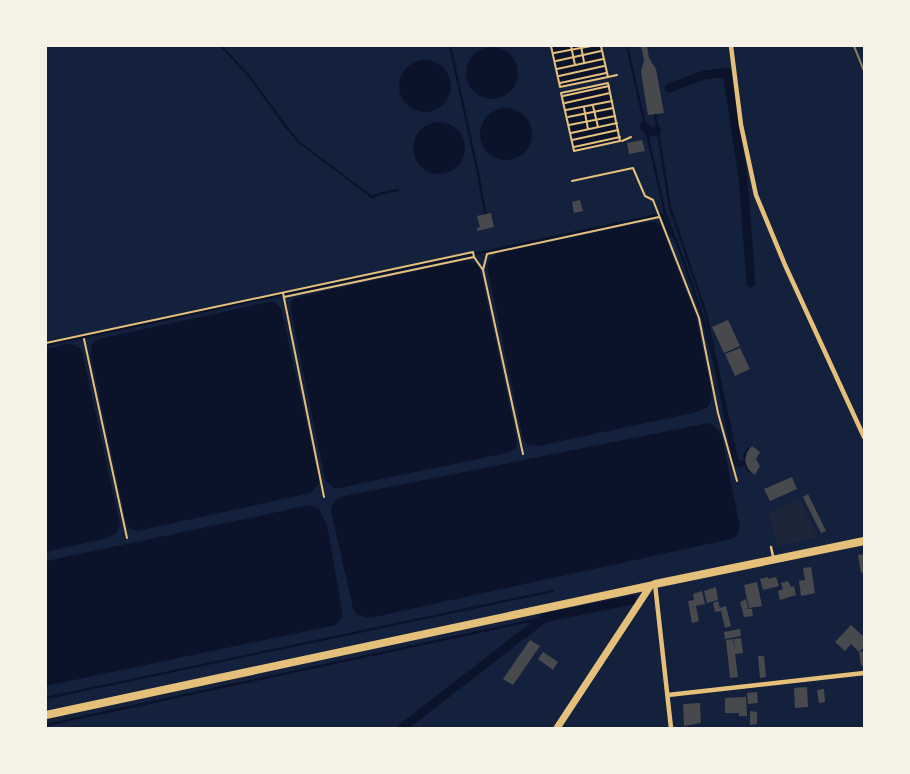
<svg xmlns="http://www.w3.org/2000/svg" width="910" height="774" font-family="Poppins,sans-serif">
<rect width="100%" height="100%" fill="#14213d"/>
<path fill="#1d2539" d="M799,499l19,38 -41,9 -8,-33z"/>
<g fill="#0b132b">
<path d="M552,46h48l6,30 -45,10z"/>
<circle cx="492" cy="73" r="26"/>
<circle cx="425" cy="86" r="26"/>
<path d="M607,84l12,56 -44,10 -12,-57z"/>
<circle cx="506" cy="134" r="26"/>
<circle cx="439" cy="148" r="26"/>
<path d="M646,222h10l5,4 35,91 16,77c-1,14 -6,15 -19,19l-155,33 -10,-1 -5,-6 -36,-172 2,-7 7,-7z"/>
<path d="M466,260c7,1 11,2 14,9l37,170 -1,9 -9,5 -168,35h-5l-9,-8 -35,-174 3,-8z"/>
<path d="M269,302h5l7,6 38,172 -1,5 -7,8 -174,38 -8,-3 -3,-6 -35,-166 1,-12 6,-5z"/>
<path d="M66,344c8,0 11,1 16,7l38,173 -3,8 -9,6 -62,14v-203z"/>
<path d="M708,423c9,3 11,7 14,15l18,89 -4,9 -5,3 -361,79 -13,-3 -4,-7 -22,-97c1,-10 4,-11 13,-15z"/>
<path d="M310,505l9,4 8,16 16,91 -7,9 -290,61v-125z"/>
</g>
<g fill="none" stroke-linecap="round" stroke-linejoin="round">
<g stroke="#0b132b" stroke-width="2.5">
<path d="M221,46l29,31 37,51 13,15 72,54 10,-4 16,-3"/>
<path d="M450,46l28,127 8,44"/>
<path d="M627,46l38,167 19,49 19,56 14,56 17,89 6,3 4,-2"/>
<path d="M655,114l15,93 36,107 31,147 8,2 4,9"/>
<path d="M46,345l616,-131 8,20 4,3"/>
<path d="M745,463v-8l3,-6"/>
<path d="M46,698l507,-107"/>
<path d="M46,725l498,-107"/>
</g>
<g stroke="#0b132b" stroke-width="9">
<path d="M669,88l35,-13 23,-3 16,105 8,106"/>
<path d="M644,126l6,6 7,-2"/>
<path d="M402,728l142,-110 88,-18"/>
</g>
</g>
<g fill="#48494c">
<path d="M641,46h6l2,12 7,11 8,44 -16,2 -7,-43 3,-12z"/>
<path d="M642,140l3,11 -16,3 -2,-11z"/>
<path d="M580,200l3,11 -9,2 -2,-11z"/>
<path d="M491,213l3,14 -17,4v-3l3,-1 -3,-11z"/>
<path d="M728,320l12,26 -16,7 -12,-26z"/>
<path d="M740,348l10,21 -15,7 -10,-22z"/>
<path d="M752,446l8,6 -4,7 4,7 -5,9 -7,-6 -3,-8 2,-9z"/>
<path d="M792,477l5,12 -27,12 -6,-12z"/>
<path d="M808,494l18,37 -5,2 -18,-36z"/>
<path d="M864,554v18l-3,1 -3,-18z"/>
<path d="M811,567l4,26 -14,3 -2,-15 6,-1 -2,-12z"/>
<path d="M768,577v2l8,-2 3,9 -16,4 -3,-11z"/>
<path d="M788,581l3,6 3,-1 2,9 -16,5 -2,-9 5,-2 -2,-6z"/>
<path d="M757,582l5,24 -13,2 -5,-23z"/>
<path d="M716,587l2,13 -11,3 -3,-12z"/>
<path d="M702,591l3,13 -9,2 3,15 -7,2 -4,-22 6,-1 -1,-6z"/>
<path d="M746,599l2,9h-4l8,1 1,7 -9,1 -4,-15z"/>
<path d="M718,601l2,7 6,-2 5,20 -6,2 -4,-17 -6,1 -2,-9z"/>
<path d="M851,625l13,12v10l-5,5 5,-1v14l-3,1 -2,-14 -8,-8 -6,7 -10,-9z"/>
<path d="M740,629l1,7 -16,3 -1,-7z"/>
<path d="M741,638l2,15 -8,1 3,23 -8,1 -4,-38 7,-1 2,12 -1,-12z"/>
<path d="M530,640l10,6 -27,39 -10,-6z"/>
<path d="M543,652l15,10 -5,8 -15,-11z"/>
<path d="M758,656h6l2,21 -6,1z"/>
<path d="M807,687l1,20 -13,1 -1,-20z"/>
<path d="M824,689l1,13 -6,1 -2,-13z"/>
<path d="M757,692l1,11 -10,1 -1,-11z"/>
<path d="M746,697l1,19h-8v-3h-14v-15z"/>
<path d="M700,703l1,20 -17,3 -1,-22z"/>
<path d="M750,711l7,1v12l-7,1z"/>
</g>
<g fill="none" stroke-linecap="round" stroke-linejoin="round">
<g stroke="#e5c07b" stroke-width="2">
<path d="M551,46l9,41 48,-10 -7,-31"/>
<path d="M571,46l4,19"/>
<path d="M581,46l3,16"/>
<path d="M554,53l37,-7"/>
<path d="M556,61l45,-10"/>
<path d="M557,69l46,-10"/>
<path d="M559,76l45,-10"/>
<path d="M608,77l9,-2"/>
<path d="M560,83l46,-10"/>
<path d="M608,83l12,58 -46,10 -13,-58z"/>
<path d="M563,96l46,-10"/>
<path d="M565,103l45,-10"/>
<path d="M593,106l5,21"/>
<path d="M584,108l4,21"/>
<path d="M566,110l46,-9"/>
<path d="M568,117l45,-9"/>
<path d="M569,125l46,-9"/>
<path d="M571,133l46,-10"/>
<path d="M572,140l46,-10"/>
<path d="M622,141l9,-4"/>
<path d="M574,147l46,-10"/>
<path d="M572,181l61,-13 12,28 8,4 46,118 19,95 19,68"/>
<path d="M483,270l40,184"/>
<path d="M283,293l41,204"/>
<path d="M284,297l190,-40 9,13 4,-16 172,-37"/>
<path d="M84,339l43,199"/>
<path d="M46,343l427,-91 1,5"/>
</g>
<path stroke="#e5c07b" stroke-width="2.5" d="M771,547l2,9"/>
<g stroke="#e5c07b" stroke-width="4.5">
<path d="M731,46l10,79 15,70 29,70 79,172"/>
<path d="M655,584l16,144"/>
<path d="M668,695l196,-22"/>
</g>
<path stroke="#e5c07b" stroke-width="7" d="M557,728l94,-143"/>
<g stroke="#e5c07b" stroke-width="8">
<path d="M655,584l209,-43"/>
<path d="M46,715l603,-129"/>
</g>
<path stroke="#918062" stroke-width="2" d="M854,46l10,25"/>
</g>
<rect width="910" height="774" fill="none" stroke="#f6f1e7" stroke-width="94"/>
</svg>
